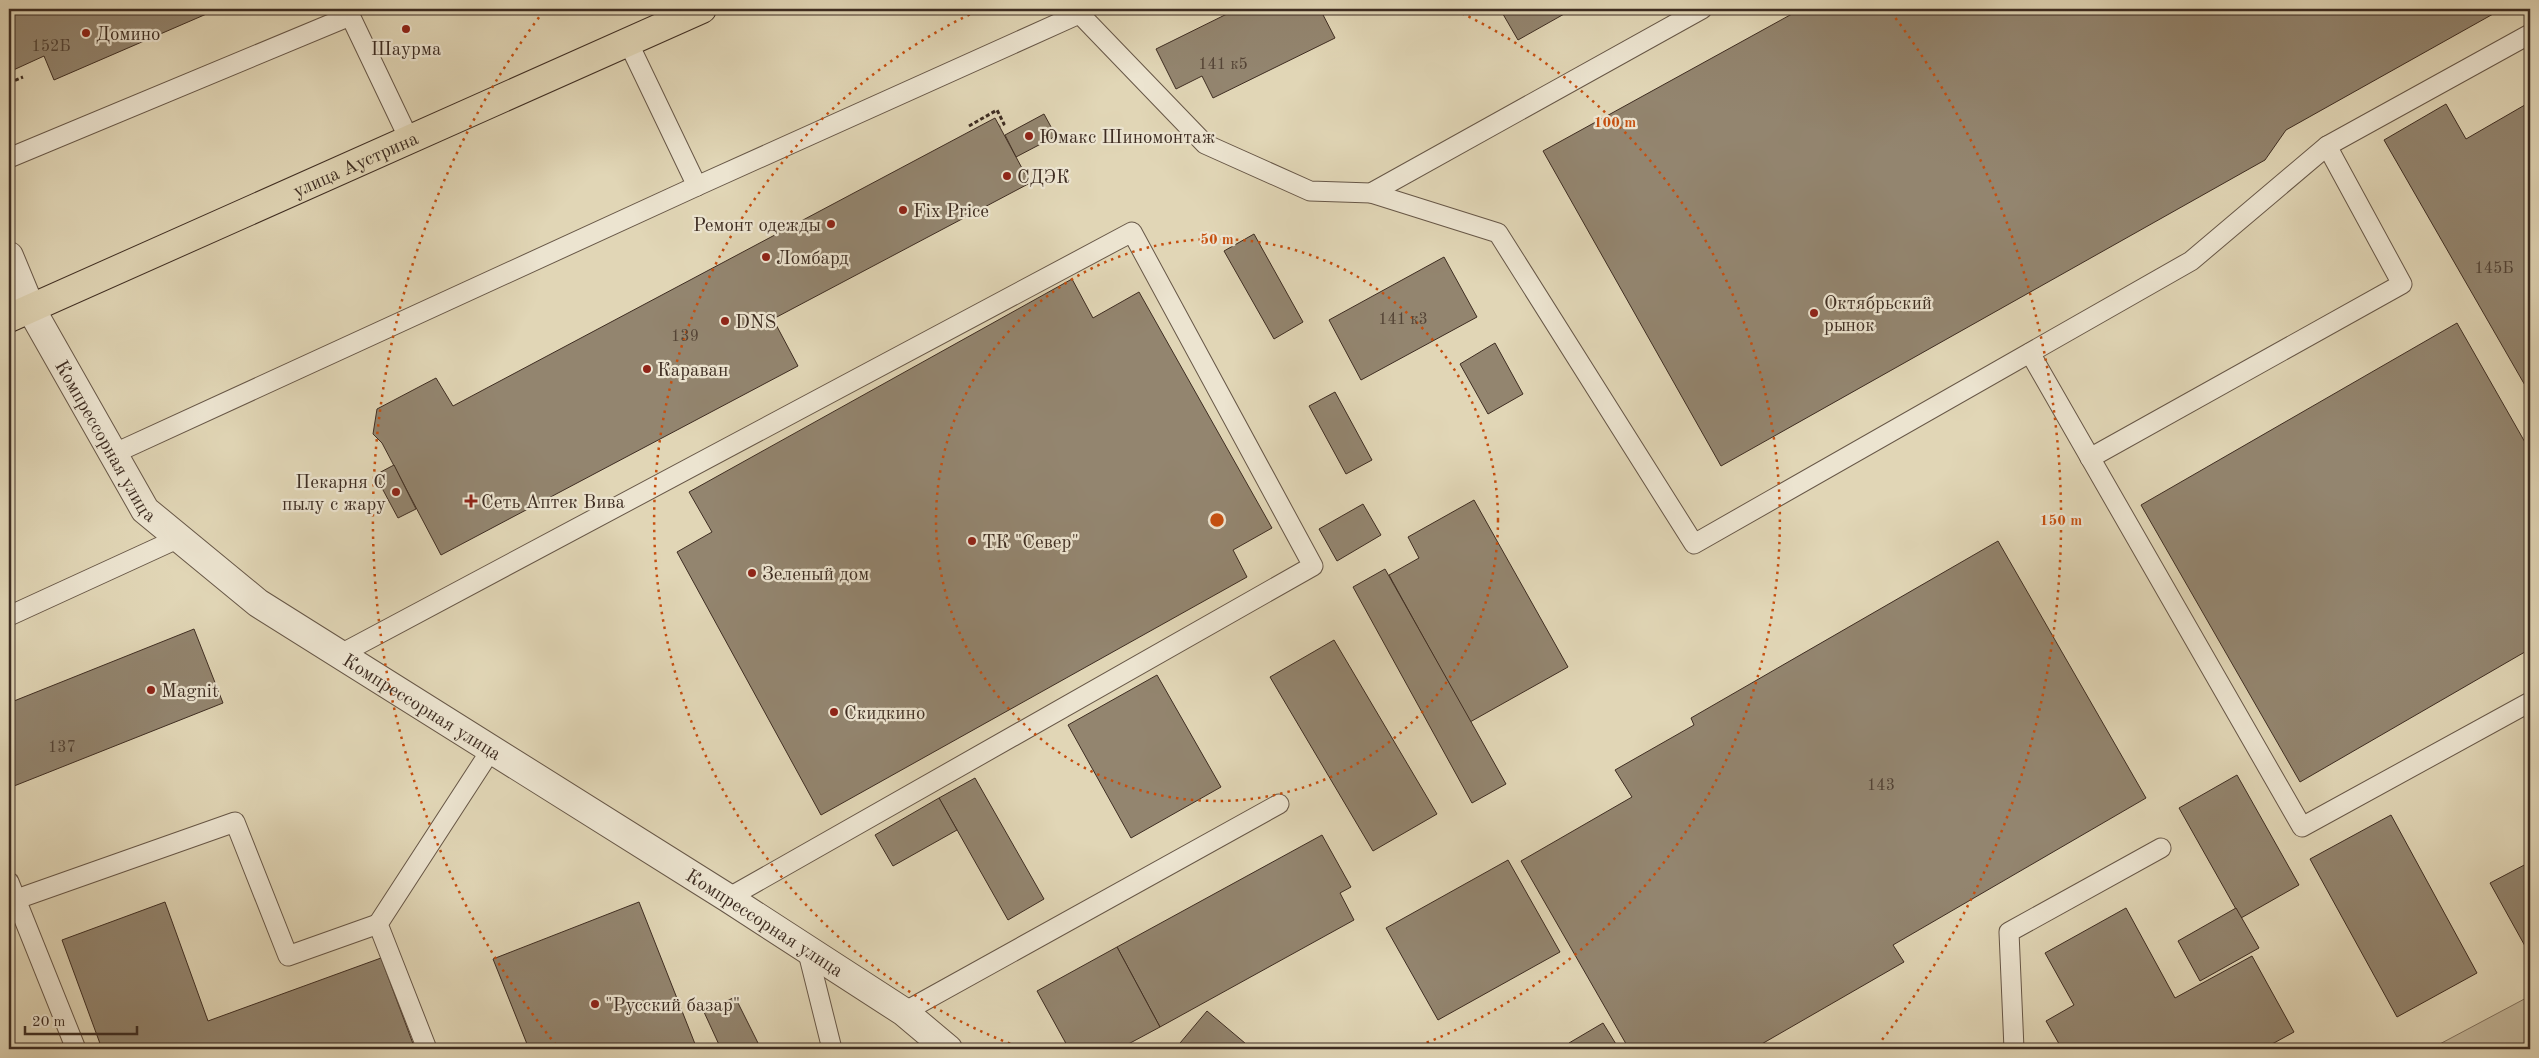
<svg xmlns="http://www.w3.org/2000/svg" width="2539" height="1058" font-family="'Old Standard TT',serif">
<rect width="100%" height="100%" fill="#e1d6b6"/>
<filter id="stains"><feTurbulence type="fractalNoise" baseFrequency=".004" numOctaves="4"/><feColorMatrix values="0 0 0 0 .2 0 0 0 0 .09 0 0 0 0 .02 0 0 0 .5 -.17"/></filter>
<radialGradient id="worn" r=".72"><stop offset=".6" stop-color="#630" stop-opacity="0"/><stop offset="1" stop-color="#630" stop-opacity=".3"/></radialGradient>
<path fill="#c5b99d" stroke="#827360" d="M2530,996v53h-99l5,-3z"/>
<g fill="#93856f" stroke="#3e2d22">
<path d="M9,9h209l-164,71 -10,-24 -35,16z"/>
<path d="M1237,9h83l15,29 -122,60 -11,-22 -26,13 -20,-40z"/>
<path d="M1500,9h73l-55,31z"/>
<path d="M1801,9h701l-216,121 -21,30 -544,306 -178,-315z"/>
<path d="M2530,102v292l-146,-254 62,-36 20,35z"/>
<path d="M1044,114l12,22 -40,21 -11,-22z"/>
<path d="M995,118l35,65 -257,136 25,47 -357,189 -59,-112 -9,-9 4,-25 59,-31 17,28z"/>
<path d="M1254,234l49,88 -29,17 -50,-88z"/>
<path d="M1444,257l33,60 -116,63 -32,-60z"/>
<path d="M1072,279l21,39 46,-26 133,236 -39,22 14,27 -426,238 -144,-263 35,-20 -23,-40z"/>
<path d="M2457,323l73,128v198l-230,133 -159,-277z"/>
<path d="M1495,343l28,51 -35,20 -28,-50z"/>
<path d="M1335,392l37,68 -26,14 -37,-68z"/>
<path d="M394,465l22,44 -18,9 -23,-43z"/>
<path d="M1474,500l94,167 -98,55 -81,-147 30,-17 -11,-21z"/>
<path d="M1363,504l18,31 -44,26 -18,-32z"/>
<path d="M1998,541l148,257 -253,147 11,17 -151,87h-124l-108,-188 111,-64 -17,-27 79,-45 -3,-7z"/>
<path d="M1385,569l121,215 -34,19 -119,-216z"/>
<path d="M194,629l29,74 -214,85v-85z"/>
<path d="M1334,640l103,174 -64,37 -103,-174z"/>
<path d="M1157,675l64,112 -90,51 -63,-113z"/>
<path d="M2237,775l62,110 -58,33 -62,-110z"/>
<path d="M975,778l69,121 -36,21 -69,-122z"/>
<path d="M939,798l18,32 -64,36 -18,-31z"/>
<path d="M2391,815l86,158 -80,44 -87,-158z"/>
<path d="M1322,835l29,52 -11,6 14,27 -194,107 -43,-80z"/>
<path d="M1508,860l52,92 -122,68 -52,-92z"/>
<path d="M2530,862v93l-40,-72z"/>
<path d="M165,902l43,119 173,-63 34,91h-313l-40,-109z"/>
<path d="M639,902l58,147h-168l-36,-90z"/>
<path d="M2126,908l49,90 77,-42 42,76 -31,17h-201l-16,-28 28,-16 -29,-52z"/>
<path d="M2236,908l23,40 -59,33 -22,-40z"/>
<path d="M1117,947l43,80 -41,22h-50l-32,-58z"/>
<path d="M735,997l26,52h-40l-17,-37z"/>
<path d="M1207,1011l45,38h-77z"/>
<path d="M1603,1023l16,26h-46l-4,-6z"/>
<path d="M775,1044l3,5h-15z"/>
</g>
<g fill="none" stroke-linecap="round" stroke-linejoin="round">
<defs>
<g id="service">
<path d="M347,9l62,130"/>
<path d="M1075,9l130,135 105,47 61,2 331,-184"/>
<path d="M628,42l69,144 382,-172"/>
<path d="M9,158l341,-142"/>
<path d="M1371,193l127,40 196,311 497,-283 136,-115 203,-112"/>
<path d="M2030,353l272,474 228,-125"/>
<path d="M113,454l584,-268"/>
<path d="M2090,458l312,-174 -75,-138"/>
<path d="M9,616l170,-78"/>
<path d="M339,655l793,-423 181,334 -585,332"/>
<path d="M9,882l67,167"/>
<path d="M17,899l218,-77 53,134 90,-32"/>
<path d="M807,949l25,100"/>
<path d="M904,1012l375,-208"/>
<path d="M427,1049l-49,-125 113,-174"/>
<path d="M2014,1049l-5,-117 152,-84"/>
</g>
<g id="minor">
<path id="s1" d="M9,256l22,53 114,201 113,93 470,295 176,114 44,37"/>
</g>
<g id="primary">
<path id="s2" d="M9,318l693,-309"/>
</g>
</defs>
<use href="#service" stroke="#675747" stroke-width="21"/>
<use href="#minor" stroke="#675747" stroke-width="30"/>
<use href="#primary" stroke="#3e2d22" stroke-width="30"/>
<g stroke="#3e2d22" stroke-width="3" stroke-dasharray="4 2.5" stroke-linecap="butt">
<path d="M9,83l14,-6"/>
<path d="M969,126l28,-16 7,14 -4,2"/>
</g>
<use href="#service" stroke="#ece4d0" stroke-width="19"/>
<use href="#minor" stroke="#ece4d0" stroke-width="28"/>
<use href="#primary" stroke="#e1d6b6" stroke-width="28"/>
</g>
<g fill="none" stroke="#c65010" stroke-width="2.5" stroke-dasharray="2.5 5">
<circle cx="1217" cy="520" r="281"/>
<path d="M1024 1049A563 563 0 0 1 979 10M1455 10A563 563 0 0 1 1410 1049"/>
<path d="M556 1045A844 844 0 0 1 543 12M1891 12A844 844 0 0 1 1878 1045"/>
</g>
<g fill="#8f2418" stroke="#ece4d0" stroke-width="2">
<circle cx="406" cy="29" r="5"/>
<circle cx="86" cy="33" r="5"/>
<circle cx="1029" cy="136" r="5"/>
<circle cx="1007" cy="176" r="5"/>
<circle cx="903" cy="210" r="5"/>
<circle cx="831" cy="224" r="5"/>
<circle cx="766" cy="257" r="5"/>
<circle cx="1814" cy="313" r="5"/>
<circle cx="725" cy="321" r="5"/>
<circle cx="647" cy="369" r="5"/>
<circle cx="396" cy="492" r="5"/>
<path d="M468.5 493.5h5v5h5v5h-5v5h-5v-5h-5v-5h5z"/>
<circle cx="972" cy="541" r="5"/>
<circle cx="752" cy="573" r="5"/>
<circle cx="151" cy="690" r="5"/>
<circle cx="834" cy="712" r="5"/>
<circle cx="595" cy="1004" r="5"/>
</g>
<g text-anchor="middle" stroke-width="4.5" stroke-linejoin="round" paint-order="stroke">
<g font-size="16" fill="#534335">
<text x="51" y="51">152Б</text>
<text x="1223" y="69">141 к5</text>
<text x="2494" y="273">145Б</text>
<text x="1403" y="324">141 к3</text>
<text x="685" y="341">139</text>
<text x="62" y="752">137</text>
<text x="1881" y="790">143</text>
</g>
<g font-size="19" fill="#3e2d22" stroke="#ece4d0" text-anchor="start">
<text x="96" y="40">Домино</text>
<text x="406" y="55" text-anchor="middle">Шаурма</text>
<text x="1039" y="143">Юмакс Шиномонтаж</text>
<text x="1017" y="183">СДЭК</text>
<text x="913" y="217">Fix Price</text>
<text x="821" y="231" text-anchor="end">Ремонт одежды</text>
<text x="776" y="264">Ломбард</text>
<text x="1824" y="309">Октябрьский<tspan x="1824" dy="22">рынок</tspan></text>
<text x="735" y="328">DNS</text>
<text x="657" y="376">Караван</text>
<text x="386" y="488" text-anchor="end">Пекарня С<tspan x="386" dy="22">пылу с жару</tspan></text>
<text x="481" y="508">Сеть Аптек Вива</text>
<text x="982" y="548">ТК "Север"</text>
<text x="762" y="580">Зеленый дом</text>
<text x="161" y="697">Magnit</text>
<text x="844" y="719">Скидкино</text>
<text x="605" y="1011">"Русский базар"</text>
</g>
<g font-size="19" fill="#3e2d22" stroke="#ece4d0">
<text dy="7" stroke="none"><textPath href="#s2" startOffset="379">улица Аустрина</textPath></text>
<text dy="7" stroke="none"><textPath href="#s1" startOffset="209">Компрессорная улица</textPath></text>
<text dy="7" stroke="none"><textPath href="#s1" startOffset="629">Компрессорная улица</textPath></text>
<text dy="7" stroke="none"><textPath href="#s1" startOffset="1034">Компрессорная улица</textPath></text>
</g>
</g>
<circle cx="1217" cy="520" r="8" fill="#c65010" stroke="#ece4d0" stroke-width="2.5"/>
<g font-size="15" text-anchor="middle" font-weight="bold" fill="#c65010" stroke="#ece4d0" stroke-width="4.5" stroke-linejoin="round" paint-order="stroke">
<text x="1615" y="127">100 m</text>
<text x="1217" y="244">50 m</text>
<text x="2061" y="525">150 m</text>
</g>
<rect width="2539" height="1058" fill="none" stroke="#e1d6b6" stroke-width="30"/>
<rect x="10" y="10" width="2519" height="1038" fill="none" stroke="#3e2d22" stroke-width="2.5"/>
<rect x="15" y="15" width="2509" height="1028" fill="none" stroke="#3e2d22"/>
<path d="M25 1026v8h112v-8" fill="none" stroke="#3e2d22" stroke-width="2.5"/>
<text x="32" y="1026" font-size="15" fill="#3e2d22" stroke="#ece4d0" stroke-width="4" paint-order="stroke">20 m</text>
<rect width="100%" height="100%" filter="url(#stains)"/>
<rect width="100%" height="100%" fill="url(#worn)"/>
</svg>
